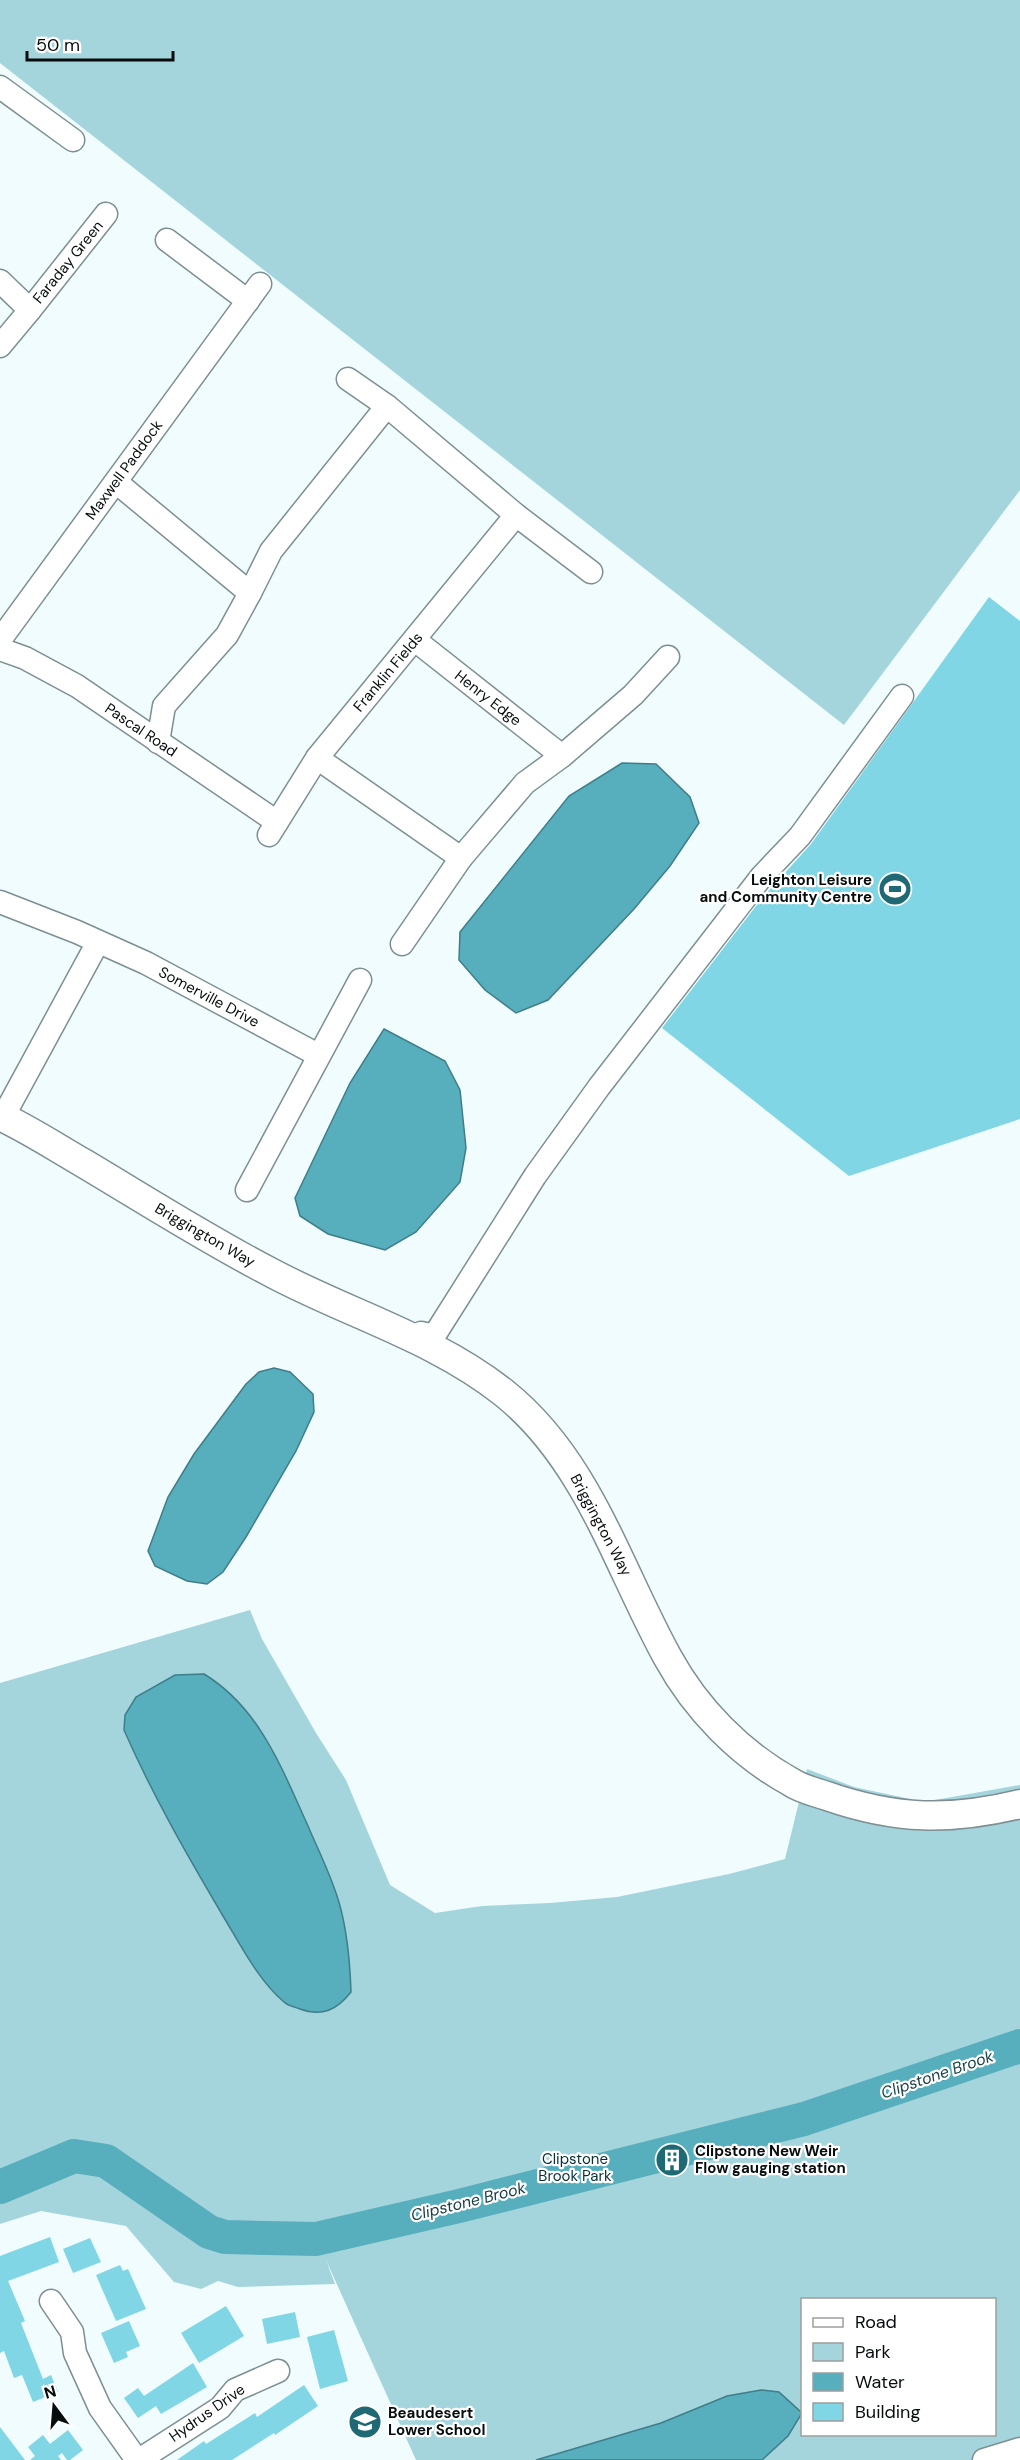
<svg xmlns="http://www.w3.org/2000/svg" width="1020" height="2460" font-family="'DM Sans',sans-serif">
<rect width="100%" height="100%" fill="#f0fcfe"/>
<g fill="#a4d5dd" fill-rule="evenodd">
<path d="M0,0h1020v490l-176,235 -844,-662z"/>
<path d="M250,1610l12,29 54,94 30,47 44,105 45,28 47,-7 68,-3 67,-6 112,-23 56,-15 22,-90 47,18 70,15 96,-17v664l-36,11h-568l-90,-200 9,24 -97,3 -20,-6 -17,8 -27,-7 -48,-56 -85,-15 -41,13v-32l74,-30 30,4 103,70 18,6 94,2 -3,-5 -63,-1 -44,-6 -103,-71 -32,-5 -74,31v-504zM802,2300h192v134h-192z"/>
</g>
<g fill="#57aebc" stroke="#3f7e88" stroke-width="1.5">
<path d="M622,763l34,1 34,33 9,26 -29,43 -36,43 -86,91 -32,13 -31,-23 -26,-30 1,-28 109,-136z"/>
<path d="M384,1029l61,32 15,29 6,58 -6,34 -44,50 -31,18 -57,-16 -28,-18 -5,-18 55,-115z"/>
<path d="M274,1368l16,4 23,22 1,18 -18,39 -50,86 -23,35 -16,12 -20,-3 -32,-15 -7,-15 20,-54 26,-43 52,-70 13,-12z"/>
<path d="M204,1674c56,34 78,95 104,152 11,26 25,53 32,80 8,29 10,57 11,86 -14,18 -29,25 -51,17 -5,-2 -12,-3 -16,-7 -26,-22 -44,-58 -61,-86 -36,-61 -71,-122 -99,-186l1,-15 11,-18 39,-22z"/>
<path d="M761,2390l18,2 23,21 -14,23 -26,24h-226l125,-37 66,-27z"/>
</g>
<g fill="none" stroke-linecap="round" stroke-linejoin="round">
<path stroke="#57aebc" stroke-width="34" d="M0,2187l74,-31 32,5 103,71 16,5 91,2 143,-33 345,-87 216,-73"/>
</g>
<g fill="#80d6e4">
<path d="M989,597l31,24v498l-171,57 -187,-148 101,-131 48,-53z"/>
<path d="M50,2237l9,25 -51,19 17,40 -4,2 22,56 8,-4 7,17 -25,10 -11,-27 -8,3 -10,-27 -4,2v-97z"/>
<path d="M90,2238l11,24 -28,11 -10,-24z"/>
<path d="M120,2265l3,6 5,-2 18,40 -30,12 -20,-46z"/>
<path d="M226,2306l18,30 -45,27 -18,-30z"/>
<path d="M295,2312l5,25 -33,7 -5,-25z"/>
<path d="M129,2321l11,25 -14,6 2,5 -14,6 -13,-30z"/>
<path d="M334,2330l14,51 -28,8 -13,-52z"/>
<path d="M193,2363l14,24 -46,27 -5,-8 -18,12 -14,-20 14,-10 6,8z"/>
<path d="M304,2385l14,21 -43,29 -1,-2 -42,27h-55l27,-19 2,3 49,-31 2,4z"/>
<path d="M0,2427l25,33h-25z"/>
<path d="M68,2430l15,20 -13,10h-3l-5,-7 -4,3 3,4h-31l5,-4 -7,-9 15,-12 7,9z"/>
</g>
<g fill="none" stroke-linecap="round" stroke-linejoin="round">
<defs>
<g id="minor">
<path d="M0,87l73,53"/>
<path d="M167,240l81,61"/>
<path d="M0,281l30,29 -30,36"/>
<path d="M30,310l76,-96"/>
<path d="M348,379l39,27"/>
<path d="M116,482l134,111 21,-42 116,-145 129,109 75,57"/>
<path d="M0,640l260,-356"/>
<path d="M0,649l25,9 52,28 200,136"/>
<path d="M158,742l6,-36 63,-71 23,-42"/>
<path d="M562,756l71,-61 35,-38"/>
<path d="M317,758l144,100 64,-75 37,-27 -147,-116"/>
<path d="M269,835l48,-77 199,-243"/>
<path d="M0,902l77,30 69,31 172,92"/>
<path d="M402,944l59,-86"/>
<path d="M3,1117l95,-175"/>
<path d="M247,1190l113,-210"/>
<path d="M416,1341l5,-8 13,3 101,-160 64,-89 163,-211 38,-40 102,-140"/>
<path d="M51,2301l21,31 3,21 25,55 37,52"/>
<path d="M139,2460l81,-52 15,-18 43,-19"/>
<path d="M984,2460l36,-11"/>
</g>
<path id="tertiary" d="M0,1116c30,14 57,32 85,48 62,37 123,76 187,109 77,41 163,65 232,120 84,67 114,175 164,265 28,51 72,96 123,124 10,7 24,10 36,14 69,24 123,25 193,8"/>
</defs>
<use href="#minor" stroke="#7d8f93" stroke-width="25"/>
<use href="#tertiary" stroke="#7d8f93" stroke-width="31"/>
<use href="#minor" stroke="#fff" stroke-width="22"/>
<use href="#tertiary" stroke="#fff" stroke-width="28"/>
</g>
<defs>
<symbol id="stadium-disc" viewBox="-11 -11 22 22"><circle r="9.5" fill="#1f6974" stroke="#fff"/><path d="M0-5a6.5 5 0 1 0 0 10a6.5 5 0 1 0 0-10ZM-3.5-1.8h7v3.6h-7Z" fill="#fff"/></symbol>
<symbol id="building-disc" viewBox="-11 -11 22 22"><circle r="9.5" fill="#1f6974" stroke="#fff"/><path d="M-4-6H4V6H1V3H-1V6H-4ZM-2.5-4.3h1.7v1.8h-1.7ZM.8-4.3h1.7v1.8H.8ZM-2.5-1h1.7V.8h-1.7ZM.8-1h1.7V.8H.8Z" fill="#fff"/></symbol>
<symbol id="school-disc" viewBox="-11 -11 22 22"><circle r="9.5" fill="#1f6974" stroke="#fff"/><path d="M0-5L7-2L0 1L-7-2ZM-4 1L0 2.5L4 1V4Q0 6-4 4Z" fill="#fff"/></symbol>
</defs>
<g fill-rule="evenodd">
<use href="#stadium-disc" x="876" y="870" width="38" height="38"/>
<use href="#building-disc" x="653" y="2141" width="38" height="38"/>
<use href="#school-disc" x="346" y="2403" width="38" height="38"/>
</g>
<g text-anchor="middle" stroke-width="4.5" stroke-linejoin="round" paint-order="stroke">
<g font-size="15" fill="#070d0e" stroke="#fff">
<text transform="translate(68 262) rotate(-51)" y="5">Faraday Green</text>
<text transform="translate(124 470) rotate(-54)" y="5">Maxwell Paddock</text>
<text transform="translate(388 672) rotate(-50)" y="5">Franklin Fields</text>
<text transform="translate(488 698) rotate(38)" y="5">Henry Edge</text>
<text transform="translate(141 730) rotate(34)" y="5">Pascal Road</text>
<text transform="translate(209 997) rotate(28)" y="5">Somerville Drive</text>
<text transform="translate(205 1235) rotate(30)" y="5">Briggington Way</text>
<text transform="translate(601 1525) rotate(62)" y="5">Briggington Way</text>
<text transform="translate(207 2413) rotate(-35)" y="5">Hydrus Drive</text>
</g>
<g font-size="15" font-weight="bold" fill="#070d0e" stroke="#fff" text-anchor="start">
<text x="872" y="885" text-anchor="end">Leighton Leisure<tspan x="872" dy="17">and Community Centre</tspan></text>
<text x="695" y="2156">Clipstone New Weir<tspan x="695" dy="17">Flow gauging station</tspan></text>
<text x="388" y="2418">Beaudesert<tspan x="388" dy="17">Lower School</tspan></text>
</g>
<g font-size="15" fill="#043036" stroke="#fff">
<text x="575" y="2164">Clipstone<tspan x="575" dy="17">Brook Park</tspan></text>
</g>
<g font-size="16" font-style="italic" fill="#184147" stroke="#fff">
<text transform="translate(937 2074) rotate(-19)" y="6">Clipstone Brook</text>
<text transform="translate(468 2201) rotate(-14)" y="6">Clipstone Brook</text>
</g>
</g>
<rect x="801" y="2298" width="195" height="138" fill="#ffffff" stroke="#9c9e9f" stroke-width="1.5"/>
<rect x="813" y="2318" width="30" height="9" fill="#ffffff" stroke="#9c9e9f" stroke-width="1.5"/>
<text x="855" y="2328" font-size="18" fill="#070d0e">Road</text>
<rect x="813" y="2343" width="30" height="18" fill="#a4d5dd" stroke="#9c9e9f" stroke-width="1.5"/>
<text x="855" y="2358" font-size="18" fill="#070d0e">Park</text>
<rect x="813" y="2373" width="30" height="18" fill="#57aebc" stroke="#9c9e9f" stroke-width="1.5"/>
<text x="855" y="2388" font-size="18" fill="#070d0e">Water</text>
<rect x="813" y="2403" width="30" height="18" fill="#80d6e4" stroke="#9c9e9f" stroke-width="1.5"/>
<text x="855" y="2418" font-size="18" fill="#070d0e">Building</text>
<g transform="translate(54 2406) rotate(344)" stroke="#ffffff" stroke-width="4.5" paint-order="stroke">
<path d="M0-4.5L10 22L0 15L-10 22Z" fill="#070d0e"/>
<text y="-9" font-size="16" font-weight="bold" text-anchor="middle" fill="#070d0e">N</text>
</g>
<path d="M27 51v9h146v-9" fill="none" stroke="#070d0e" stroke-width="3"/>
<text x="36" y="51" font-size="18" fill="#070d0e" stroke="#ffffff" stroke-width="4.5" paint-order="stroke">50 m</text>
</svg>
